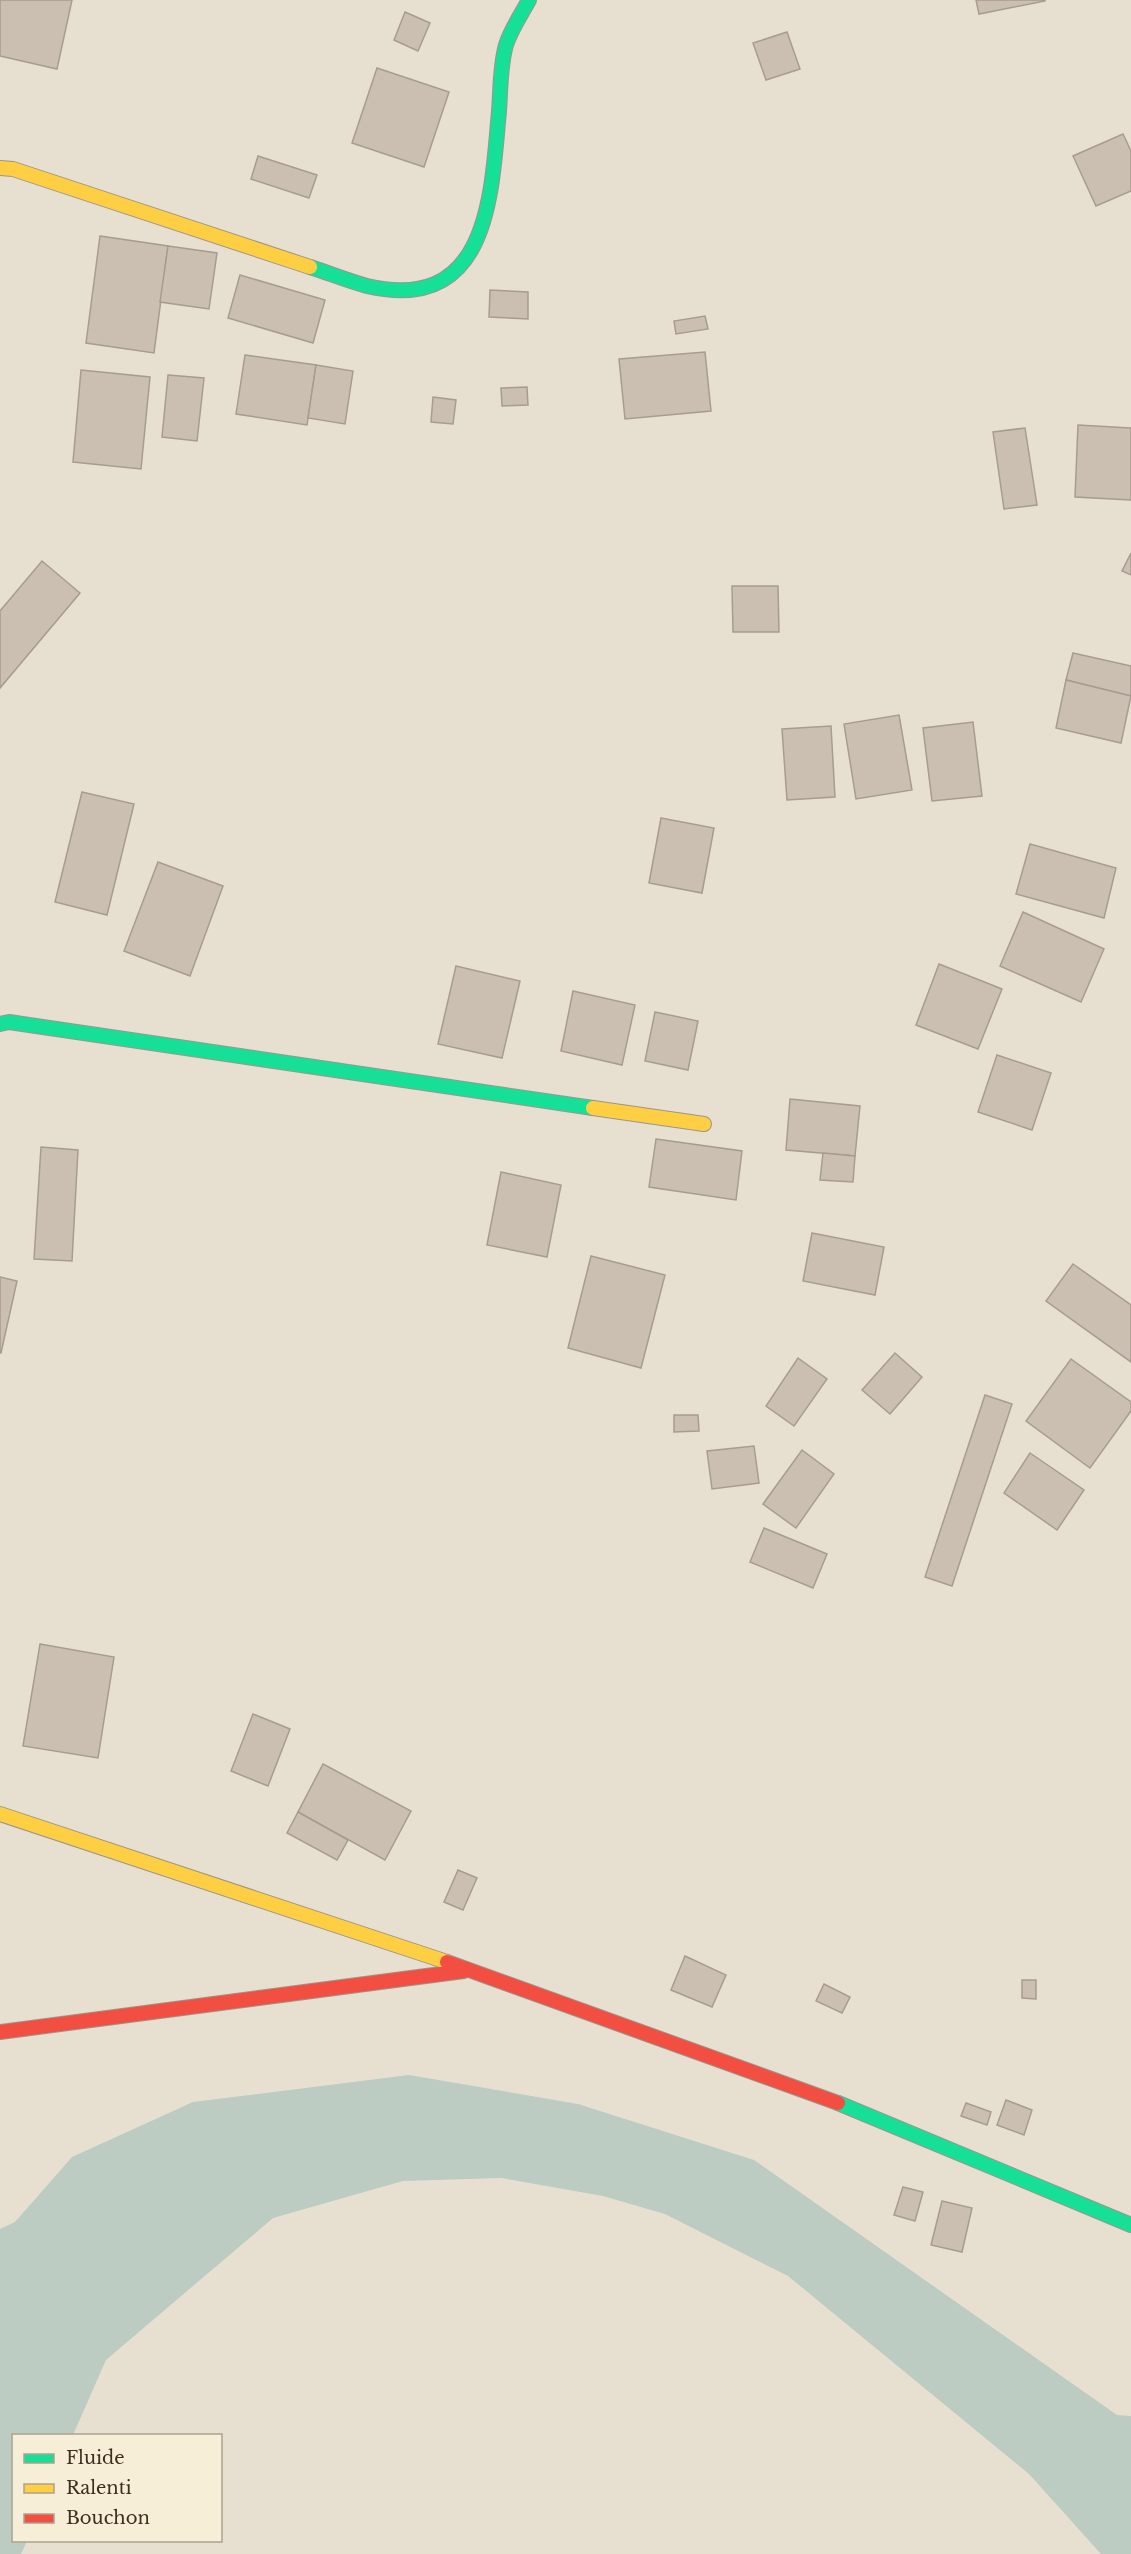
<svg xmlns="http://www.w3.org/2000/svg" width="1131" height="2554" font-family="'Libre Baskerville',serif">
<rect width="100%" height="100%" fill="#e7e0d1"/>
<path fill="#bcccc2" d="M409,2075l169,29 176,56 363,255 14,1v138h-30l-72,-80 -241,-198 -123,-62 -62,-18 -102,-18 -98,3 -130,37 -167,142 -33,75 -59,1v104l13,1 -6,13h-21v-325l15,-7 57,-65 121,-55z"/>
<g fill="#cbbfb2" stroke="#a89c90" stroke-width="1.5">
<path d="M0,0h72l-15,69 -57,-13z"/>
<path d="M976,0h69v1l-66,13z"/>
<path d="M405,12l25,11 -12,28 -24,-11z"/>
<path d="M787,32l13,37 -34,11 -13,-37z"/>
<path d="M377,68l72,24 -25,75 -72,-24z"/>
<path d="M1123,134l8,17v40l-35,15 -23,-50z"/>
<path d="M258,156l59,19 -8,23 -58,-19z"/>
<path d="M100,236l68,10 -14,107 -68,-10z"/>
<path d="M168,246l49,7 -8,56 -49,-7z"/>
<path d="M240,275l85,25 -12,43 -85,-25z"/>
<path d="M490,290l38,2v27l-39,-2z"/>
<path d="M705,316l3,13 -32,5 -2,-13z"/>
<path d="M705,352l6,59 -86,8 -6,-60z"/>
<path d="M245,355l71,10 -9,60 -71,-11z"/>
<path d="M316,365l37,6 -8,53 -37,-6z"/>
<path d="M81,370l69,7 -9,92 -68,-7z"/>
<path d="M168,375l36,3 -7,63 -35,-4z"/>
<path d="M527,387l1,18 -26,1 -1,-18z"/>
<path d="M433,397l23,3 -3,24 -22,-2z"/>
<path d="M1078,425l53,3v72l-56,-3z"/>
<path d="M1025,428l12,77 -33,4 -11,-77z"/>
<path d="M1131,553v22l-9,-4z"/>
<path d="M42,561l38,32 -80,95v-77z"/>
<path d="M732,586h46l1,46h-46z"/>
<path d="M1073,653l58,13v30l-65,-16z"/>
<path d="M1066,680l65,16 -10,47 -65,-15z"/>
<path d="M899,715l13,75 -56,9 -12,-75z"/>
<path d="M973,722l9,74 -50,5 -9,-73z"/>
<path d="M831,726l4,71 -48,3 -5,-71z"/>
<path d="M82,792l52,12 -27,111 -52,-13z"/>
<path d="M661,818l53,10 -12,65 -53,-10z"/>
<path d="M1030,844l86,24 -12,50 -88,-24z"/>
<path d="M158,862l65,24 -33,90 -66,-25z"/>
<path d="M1023,912l81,37 -23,53 -81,-36z"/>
<path d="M939,964l63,25 -24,60 -62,-24z"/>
<path d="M456,966l64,15 -18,77 -64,-14z"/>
<path d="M573,991l62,14 -13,60 -61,-14z"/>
<path d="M655,1012l43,9 -10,49 -43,-9z"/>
<path d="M997,1055l54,18 -19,57 -54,-18z"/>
<path d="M790,1099l70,7 -5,50 -69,-6z"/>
<path d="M656,1139l86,12 -6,49 -87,-13z"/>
<path d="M41,1147l37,3 -6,111 -38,-2z"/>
<path d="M823,1153l32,3 -2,26 -33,-2z"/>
<path d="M501,1172l60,13 -14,72 -60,-12z"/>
<path d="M812,1233l72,14 -9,48 -72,-14z"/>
<path d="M591,1256l74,19 -24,93 -73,-20z"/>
<path d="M1073,1264l58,41v57l-85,-61z"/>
<path d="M0,1277l17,4 -16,72h-1z"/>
<path d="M895,1353l27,24 -32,37 -28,-24z"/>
<path d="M798,1358l29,21 -33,47 -28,-20z"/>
<path d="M1071,1359l60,43v9l-41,57 -64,-47z"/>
<path d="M985,1395l27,9 -60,182 -27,-9z"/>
<path d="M674,1415h24l1,16 -25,1z"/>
<path d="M754,1446l5,37 -47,6 -5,-38z"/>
<path d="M802,1450l32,24 -38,54 -33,-24z"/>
<path d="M1030,1453l54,37 -27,40 -53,-37z"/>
<path d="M764,1528l63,26 -14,34 -63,-26z"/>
<path d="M40,1644l74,13 -16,101 -75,-12z"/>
<path d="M253,1714l37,15 -22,57 -37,-15z"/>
<path d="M323,1764l88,47 -26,49 -87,-48z"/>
<path d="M298,1812l50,28 -11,20 -50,-27z"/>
<path d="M458,1870l19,8 -14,32 -19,-8z"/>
<path d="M685,1956l41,19 -14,32 -41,-17z"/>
<path d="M1022,1980h14v19l-14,-1z"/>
<path d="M824,1984l26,13 -8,16 -26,-12z"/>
<path d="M1006,2100l26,10 -8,25 -27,-10z"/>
<path d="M966,2103l25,9 -4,13 -26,-9z"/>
<path d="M903,2187l20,5 -8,29 -21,-6z"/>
<path d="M942,2201l30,7 -10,44 -31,-7z"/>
</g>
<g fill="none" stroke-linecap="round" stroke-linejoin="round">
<defs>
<g id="fast">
<path d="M310,267c19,6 38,14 57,19 116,27 124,-79 131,-164 3,-25 1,-53 8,-77 5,-16 15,-30 23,-45"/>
<path d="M0,1024l9,-2 584,86"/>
<path d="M838,2103l293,122"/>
</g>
<g id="slow">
<path d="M0,168l13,1 297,98"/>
<path d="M593,1108l111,16"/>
<path d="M0,1814l447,148"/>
</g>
<g id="jam">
<path d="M447,1962l391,141"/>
<path d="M0,2032l464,-61"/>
</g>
</defs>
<use href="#fast" stroke="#9c958a" stroke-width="16"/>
<use href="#slow" stroke="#9c958a" stroke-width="16"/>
<use href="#jam" stroke="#9c958a" stroke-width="16"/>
<use href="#fast" stroke="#16e098" stroke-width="14"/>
<use href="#slow" stroke="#ffcf43" stroke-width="14"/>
<use href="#jam" stroke="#f24e42" stroke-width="14"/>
</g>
<rect x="12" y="2434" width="210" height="108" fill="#f7eed8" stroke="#ada18e" stroke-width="1.5"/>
<rect x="24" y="2454" width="30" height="9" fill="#16e098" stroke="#ada18e" stroke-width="1.5"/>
<text x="66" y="2464" font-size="18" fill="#3d2e20">Fluide</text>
<rect x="24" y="2484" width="30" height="9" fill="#ffcf43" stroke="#ada18e" stroke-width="1.5"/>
<text x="66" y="2494" font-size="18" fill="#3d2e20">Ralenti</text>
<rect x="24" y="2514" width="30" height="9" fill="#f24e42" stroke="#ada18e" stroke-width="1.5"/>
<text x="66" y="2524" font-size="18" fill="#3d2e20">Bouchon</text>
</svg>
